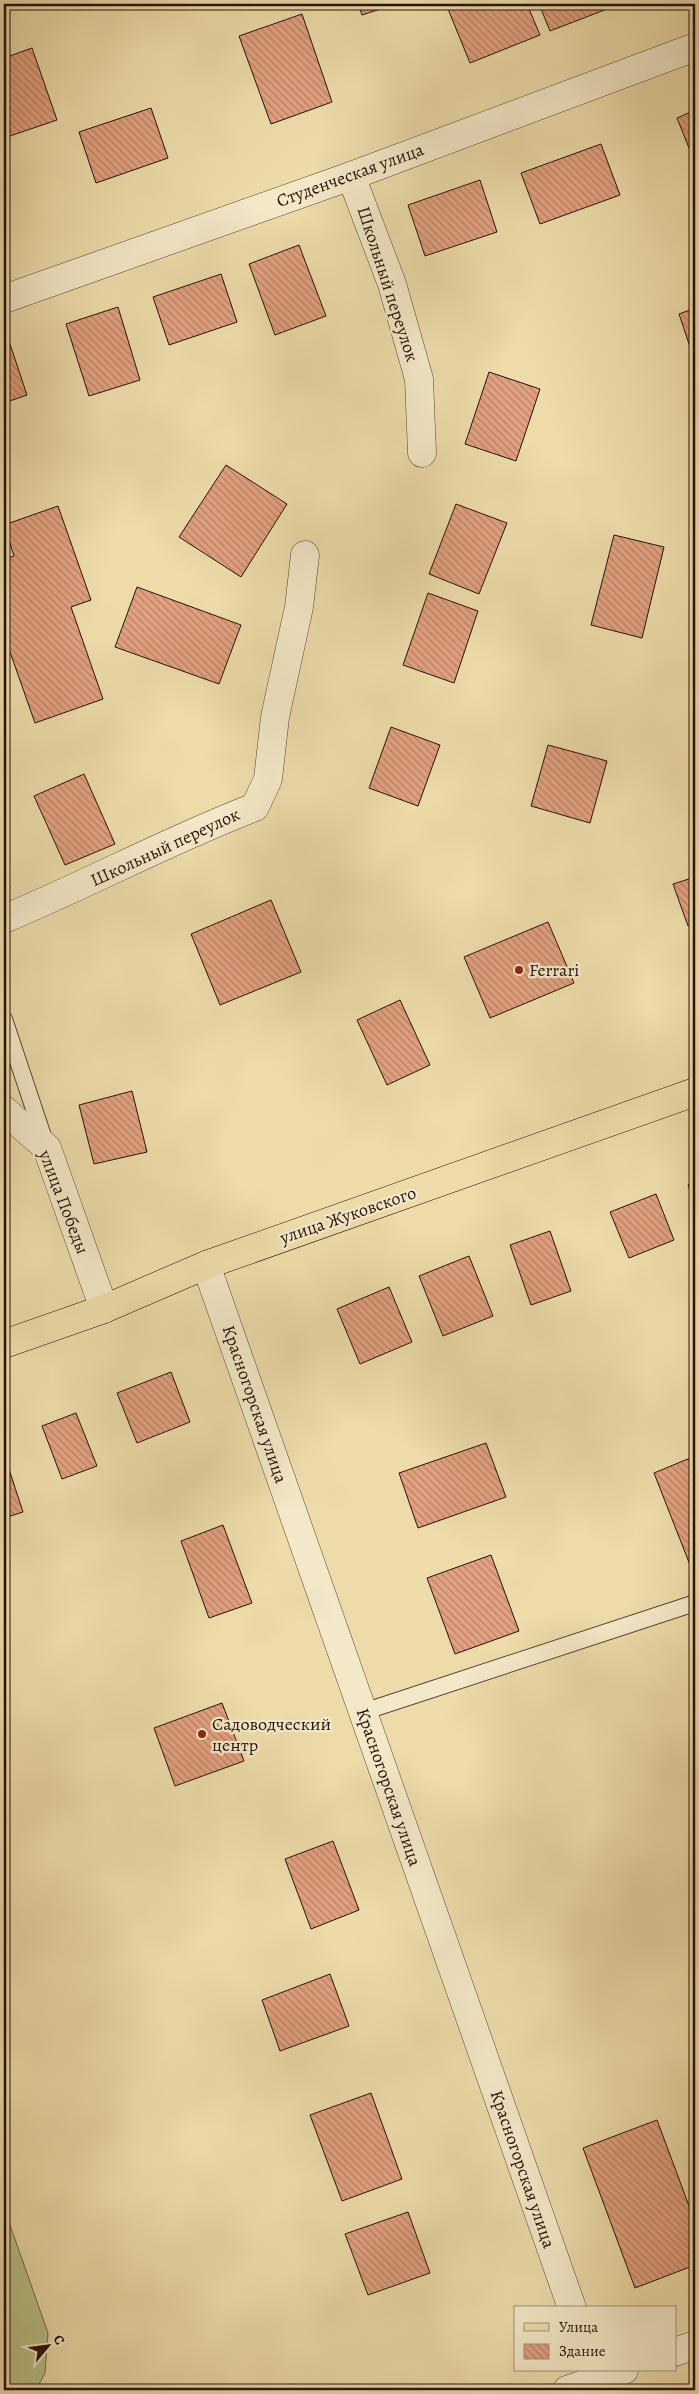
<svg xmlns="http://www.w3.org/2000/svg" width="699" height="2394" font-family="Alegreya,serif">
<defs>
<pattern id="building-back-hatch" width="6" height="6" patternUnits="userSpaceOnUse" patternTransform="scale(1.25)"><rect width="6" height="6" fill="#e2a180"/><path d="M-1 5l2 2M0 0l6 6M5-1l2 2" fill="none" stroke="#b78267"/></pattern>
</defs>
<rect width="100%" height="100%" fill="#eddbaa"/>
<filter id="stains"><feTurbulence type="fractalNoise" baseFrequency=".004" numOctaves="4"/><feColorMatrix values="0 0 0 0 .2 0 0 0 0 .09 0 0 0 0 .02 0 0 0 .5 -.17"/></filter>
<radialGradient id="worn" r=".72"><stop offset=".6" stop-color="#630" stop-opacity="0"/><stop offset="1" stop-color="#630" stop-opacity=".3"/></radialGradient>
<path fill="#b9c087" stroke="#706847" d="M4,2208l44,125 -3,40 -9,17h-32z"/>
<g fill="url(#building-back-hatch)" stroke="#261107">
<path d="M358,4h38l-34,11z"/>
<path d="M446,4h81l13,31 -70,28z"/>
<path d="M539,4h66l2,5 -57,22z"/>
<path d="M302,14l30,88 -61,22 -32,-88z"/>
<path d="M32,48l25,72 -53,18v-80z"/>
<path d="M151,108l17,50 -72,25 -17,-51z"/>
<path d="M695,110v53l-18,-45z"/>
<path d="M601,144l19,51 -80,29 -19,-51z"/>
<path d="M480,180l17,52 -72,24 -17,-51z"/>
<path d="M299,245l27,71 -51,19 -26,-71z"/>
<path d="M221,274l16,48 -68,23 -16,-48z"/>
<path d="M118,307l22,73 -51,16 -23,-72z"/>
<path d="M695,308v54l-16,-48z"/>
<path d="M10,344l17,51 -23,8v-57z"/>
<path d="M489,372l51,17 -24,72 -51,-17z"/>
<path d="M226,465l61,39 -46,73 -62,-40z"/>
<path d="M456,504l51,19 -28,71 -50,-20z"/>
<path d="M58,506l33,94 -20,7 32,92 -68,24 -26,-74 -5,2v-92l10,-3 -10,-31z"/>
<path d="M614,535l50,12 -22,91 -51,-13z"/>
<path d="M137,587l104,38 -22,59 -104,-37z"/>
<path d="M428,593l50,18 -24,72 -51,-18z"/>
<path d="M391,727l49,18 -22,61 -49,-18z"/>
<path d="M548,745l59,16 -17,62 -59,-17z"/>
<path d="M84,774l31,70 -50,21 -31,-69z"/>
<path d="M4,870l6,18 -6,3z"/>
<path d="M695,877v47l-7,2 -15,-42z"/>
<path d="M271,900l30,72 -81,33 -29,-71z"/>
<path d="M548,922l26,61 -84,35 -26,-61z"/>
<path d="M400,1000l30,65 -43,20 -30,-65z"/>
<path d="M132,1091l15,61 -53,12 -15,-59z"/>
<path d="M695,1182v20l-7,-17z"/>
<path d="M656,1194l18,46 -45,18 -19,-46z"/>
<path d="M550,1231l21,60 -40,14 -21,-60z"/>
<path d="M469,1256l24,60 -50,20 -24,-60z"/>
<path d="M389,1287l23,55 -52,22 -23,-55z"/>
<path d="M171,1372l19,50 -53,21 -20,-50z"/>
<path d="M76,1413l21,53 -35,13 -20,-53z"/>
<path d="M486,1443l20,54 -88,31 -19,-55z"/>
<path d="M4,1454l19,58 -19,6z"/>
<path d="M695,1456v107l-5,2 -36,-92z"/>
<path d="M223,1525l29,78 -43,15 -28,-77z"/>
<path d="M491,1555l28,76 -64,23 -28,-76z"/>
<path d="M222,1703l22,58 -69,25 -21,-58z"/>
<path d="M333,1841l26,69 -48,19 -26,-70z"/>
<path d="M330,1974l19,52 -69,25 -18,-51z"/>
<path d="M371,2093l31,86 -60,22 -32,-86z"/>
<path d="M657,2120l38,102v43l-60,23 -52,-140z"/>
<path d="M408,2212l22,61 -62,22 -23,-61z"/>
</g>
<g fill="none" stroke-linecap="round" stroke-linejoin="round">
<defs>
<g id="lane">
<path d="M4,1019l41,123"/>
<path d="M363,1712l332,-109"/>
</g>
<g id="street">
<path d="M351,176l41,108 27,95 3,74"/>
<path d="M4,299l347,-123 344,-129"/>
<path d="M4,919c84,-35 165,-79 251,-112l13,-28 7,-62 24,-110 6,-52"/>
<path d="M4,1110l43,38 57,161"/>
<path d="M206,1265l366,1043"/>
<path d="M675,2352l20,-7"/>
<path d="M567,2390l57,-20"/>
</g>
<path id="primary" d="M4,1344l100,-35 102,-44 489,-173"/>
</defs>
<use href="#lane" stroke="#584430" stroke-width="18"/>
<use href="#street" stroke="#584430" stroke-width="29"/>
<use href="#primary" stroke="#261107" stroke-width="29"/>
<use href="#lane" stroke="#f3e8c8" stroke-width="16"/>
<use href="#street" stroke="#f3e8c8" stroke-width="28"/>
<use href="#primary" stroke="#eddbaa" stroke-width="28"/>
</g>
<g fill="#8f2418" stroke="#f3e8c8" stroke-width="2">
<circle cx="519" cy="970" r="5"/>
<circle cx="202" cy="1734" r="5"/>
</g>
<g text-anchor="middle" stroke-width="4.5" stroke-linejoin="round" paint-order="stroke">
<g font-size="18" fill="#261107" stroke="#f3e8c8">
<text transform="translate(350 175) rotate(-20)" y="6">Студенческая улица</text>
<text transform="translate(388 284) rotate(72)" y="6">Школьный переулок</text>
<text transform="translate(165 847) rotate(-25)" y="6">Школьный переулок</text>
<text transform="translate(64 1202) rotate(69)" y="6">улица Победы</text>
<text transform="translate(348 1215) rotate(-19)" y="6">улица Жуковского</text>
<text transform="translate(255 1404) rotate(71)" y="6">Красногорская улица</text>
<text transform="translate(389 1787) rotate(71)" y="6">Красногорская улица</text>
<text transform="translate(523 2169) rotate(71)" y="6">Красногорская улица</text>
</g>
<g font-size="18" fill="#261107" stroke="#f3e8c8" text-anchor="start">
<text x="529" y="976">Ferrari</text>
<text x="212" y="1730">Садоводческий<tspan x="212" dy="21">центр</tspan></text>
</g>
</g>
<rect width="699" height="2394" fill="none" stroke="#eddbaa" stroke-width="20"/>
<rect x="5" y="5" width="689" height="2384" fill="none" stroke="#261107" stroke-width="2.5"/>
<rect x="10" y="10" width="679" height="2374" fill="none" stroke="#261107"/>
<rect x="514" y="2306" width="162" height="65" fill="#f3e8c8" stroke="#a1927b"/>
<rect x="524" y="2323" width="25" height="8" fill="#eddbaa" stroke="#a1927b"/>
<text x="559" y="2332" font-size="15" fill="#261107">Улица</text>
<rect x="524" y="2344" width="25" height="15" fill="url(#building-back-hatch)" stroke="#a1927b"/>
<text x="559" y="2356" font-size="15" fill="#261107">Здание</text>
<g transform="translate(48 2346) rotate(61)" stroke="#f3e8c8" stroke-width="4" paint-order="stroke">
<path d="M0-4L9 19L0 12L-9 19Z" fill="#261107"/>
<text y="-8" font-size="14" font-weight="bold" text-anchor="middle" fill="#261107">С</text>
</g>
<rect width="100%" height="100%" filter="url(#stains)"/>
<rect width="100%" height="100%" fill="url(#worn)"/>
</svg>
